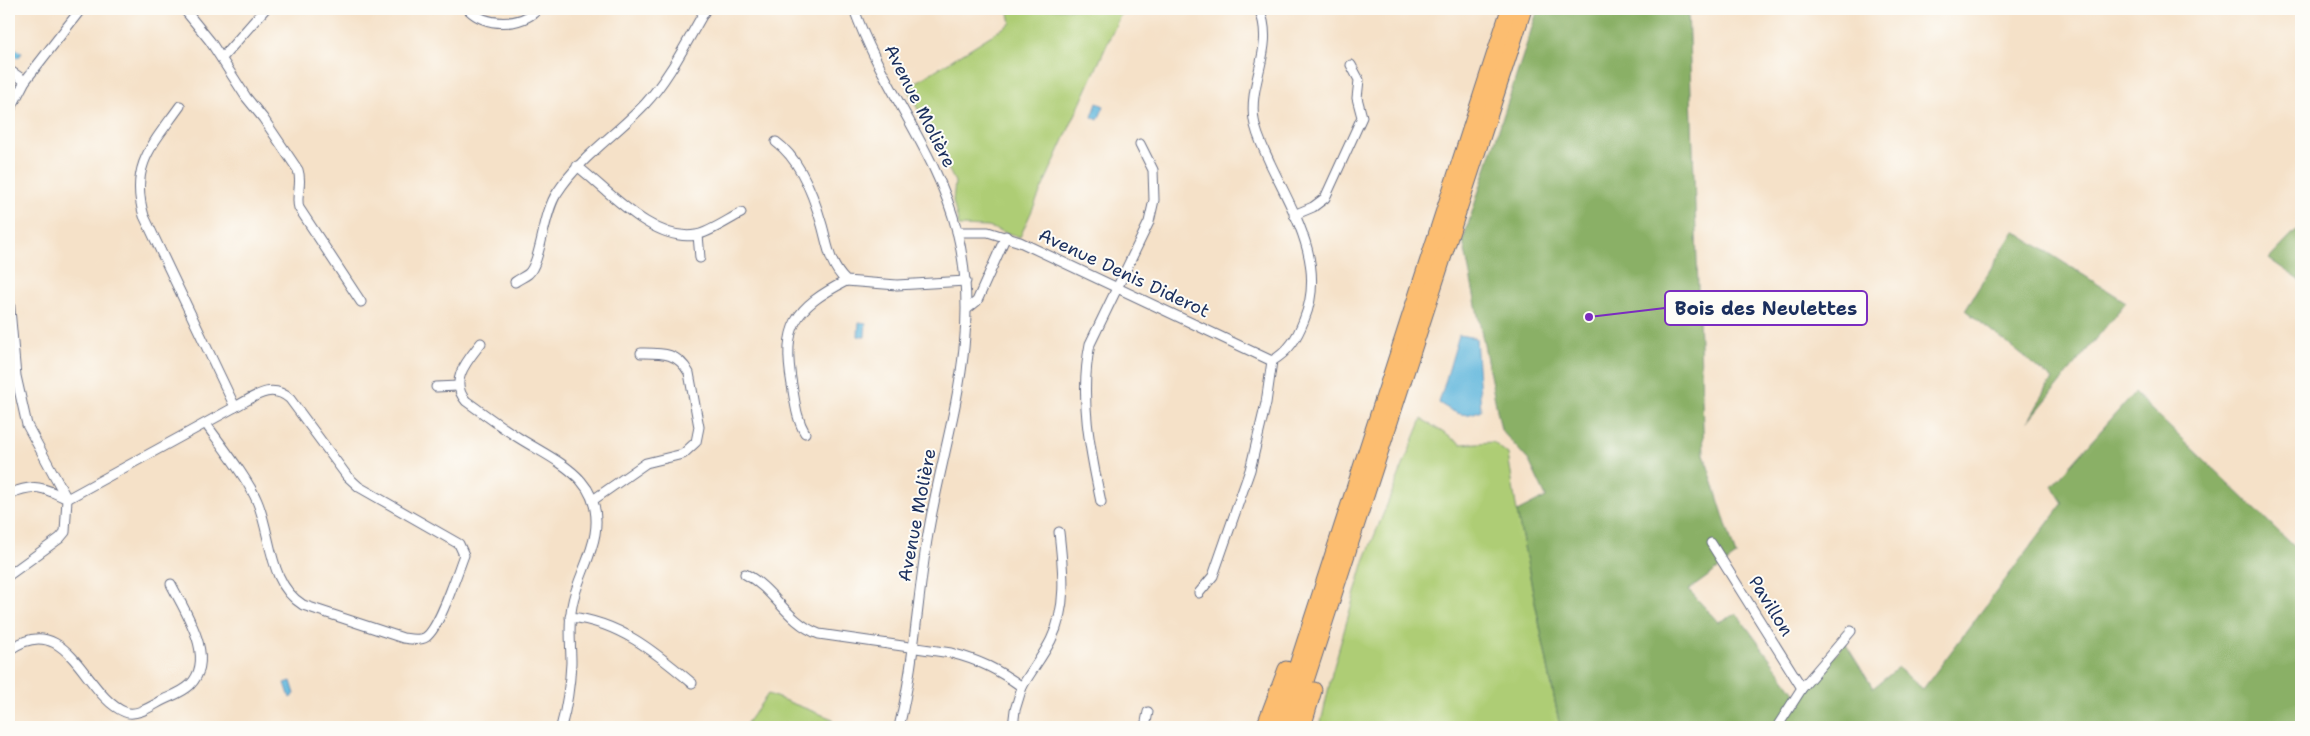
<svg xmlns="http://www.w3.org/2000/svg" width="2310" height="736" font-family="'Shantell Sans',sans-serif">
<rect width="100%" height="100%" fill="#fdfcf7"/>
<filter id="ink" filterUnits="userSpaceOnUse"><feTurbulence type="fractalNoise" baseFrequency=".02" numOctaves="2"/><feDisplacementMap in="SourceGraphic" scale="10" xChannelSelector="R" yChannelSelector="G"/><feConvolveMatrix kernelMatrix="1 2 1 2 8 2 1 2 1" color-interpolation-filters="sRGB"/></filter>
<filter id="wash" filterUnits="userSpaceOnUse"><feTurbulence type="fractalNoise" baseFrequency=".0096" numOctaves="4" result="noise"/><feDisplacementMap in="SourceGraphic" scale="20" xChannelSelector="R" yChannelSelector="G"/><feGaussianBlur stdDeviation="1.12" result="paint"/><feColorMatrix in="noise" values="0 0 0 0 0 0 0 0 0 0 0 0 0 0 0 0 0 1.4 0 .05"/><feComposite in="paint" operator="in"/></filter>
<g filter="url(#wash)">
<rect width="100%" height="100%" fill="#f5e1c8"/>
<g fill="#aecd74" stroke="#647e69">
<path d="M1008,9h115l-103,228 -32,-10 -29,-1 -6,-25 2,-19 -48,-94 104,-65z"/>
<path d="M1422,419l39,25 32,-2 15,12 9,58 43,215h-240l12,-54 32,-112z"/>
<path d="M768,694l65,25 -3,8h-86z"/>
</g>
<g fill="#8ab066" stroke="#527062">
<path d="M1538,9h150l16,445 32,102 -47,34 29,32 19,-8 62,84 46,-55 28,45 25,-20 25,21 140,-186 -11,-17 82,-93 167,160v174h-741l-43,-215 29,-15 -17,-36 -28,-31 -38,-190z"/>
<path d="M2301,226v55l-32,-22z"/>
<path d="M2014,231l112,71 -98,120 24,-43 -87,-69z"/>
</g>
<g fill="#5fb6dc" stroke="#3d729d">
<path d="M9,44l13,9 -4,5 -9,-6z"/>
<path d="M1097,103l7,3 -6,14 -6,-3z"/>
<path d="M859,322l7,1 -1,14 -7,-1z"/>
<path d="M1459,335l17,3 5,72c-18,9 -26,3 -42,-7z"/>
<path d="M291,681l4,13 -5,4 -5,-15z"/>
</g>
</g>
<g filter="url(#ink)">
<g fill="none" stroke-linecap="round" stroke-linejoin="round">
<defs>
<g id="minor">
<path d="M184,9l26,32 36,56 17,21 35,52c5,15 -3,25 1,38l62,94"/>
<path d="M468,9c18,18 52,18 70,0"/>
<path d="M854,9c27,77 83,142 103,222 27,110 -13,203 -30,309 -10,62 -13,126 -28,187"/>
<path d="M1259,9c17,38 -11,72 -5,111 2,15 10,29 16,43 23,49 57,101 34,157 -7,18 -15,31 -32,41"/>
<path d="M222,58l43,-49"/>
<path d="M9,70l16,11"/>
<path d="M9,112l16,-31 56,-72"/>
<path d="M776,142c24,17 38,55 46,83 6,21 7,39 24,56l51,4 69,-4"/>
<path d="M577,166c31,24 77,77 119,69 13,-2 33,-16 45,-22"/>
<path d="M1294,215l19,-8 12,-9 37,-81 -5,-19 2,-18 -8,-15"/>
<path d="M957,232h31l32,10 252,119"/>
<path d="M698,235l2,23"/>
<path d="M515,282c4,-3 9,-5 13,-8 13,-11 15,-61 29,-81 23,-36 59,-58 88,-89 25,-27 42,-63 61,-95"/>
<path d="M9,298l7,78 11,49 40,74 168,-92 -91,-191c-15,-50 9,-72 36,-110"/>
<path d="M967,309l10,-8 29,-65"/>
<path d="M481,343c-13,17 -33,38 -15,58 17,12 35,26 53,37 38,24 85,41 76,96 -4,25 -19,47 -23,72 -4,20 -1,38 -1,57 -1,22 -4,43 -10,64"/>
<path d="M436,387l22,-1"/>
<path d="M206,424c15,21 42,55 51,77 15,35 11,82 46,104l100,33c7,1 17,3 23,-1 14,-10 31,-64 38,-82l-5,-11 -100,-57 -12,-11 -57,-77c-19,-17 -36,-2 -55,8"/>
<path d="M805,433c-9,-15 -10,-32 -13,-48 -10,-59 2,-77 54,-104"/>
<path d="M9,494c26,-11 34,-7 58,5l-2,33 -5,6 -51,37"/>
<path d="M593,500l53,-37 37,-9 13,-12 3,-15 -10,-54c-11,-21 -27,-20 -48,-20"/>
<path d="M1101,502c-11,-52 -22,-105 -11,-158l59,-122 5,-22 -1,-30 -13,-26"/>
<path d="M1711,543l91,145"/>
<path d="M745,574c30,15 41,48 74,60l132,19c28,7 48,17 71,34l-7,23 -2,17"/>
<path d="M1199,593l14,-17 37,-106 16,-67 6,-42"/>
<path d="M570,617c50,5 85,35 122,66"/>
<path d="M9,650c59,-42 75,46 116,62 12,5 28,-7 38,-12 8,-4 20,-8 27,-15 27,-27 -5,-73 -19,-101"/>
<path d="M1022,687c9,-16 21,-31 29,-47 17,-34 12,-71 8,-108"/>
<path d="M1145,727l3,-15"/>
<path d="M1777,727l25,-39 49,-57"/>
</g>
<g id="trunk">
<path d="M1264,727l22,-58"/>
<path d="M1277,727l232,-718"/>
<path d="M1291,727l233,-718"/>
<path d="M1303,727l11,-37"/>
</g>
</defs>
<use href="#minor" stroke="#676d83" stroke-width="11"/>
<use href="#trunk" stroke="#676d83" stroke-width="17"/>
<use href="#minor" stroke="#fff" stroke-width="9"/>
<use href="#trunk" stroke="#fcbd6f" stroke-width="15"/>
</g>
</g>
<g text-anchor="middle" stroke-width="4" stroke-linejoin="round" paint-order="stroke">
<g font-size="18" fill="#1b2f5e" stroke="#fdfcf7">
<text transform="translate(920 106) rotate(63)" y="6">Avenue Molière</text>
<text transform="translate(1124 273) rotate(25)" y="6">Avenue Denis Diderot</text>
<text transform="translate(917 515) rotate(-79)" y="6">Avenue Molière</text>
<text transform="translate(1771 606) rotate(58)" y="6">Pavillon</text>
</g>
</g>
<path fill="none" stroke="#7b2cbf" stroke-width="2" d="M1589 317L1665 308"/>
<circle fill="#7b2cbf" stroke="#fdfcf7" stroke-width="2" cx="1589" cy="317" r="5"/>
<rect fill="#fdfcf7" stroke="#7b2cbf" stroke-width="2" x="1665" y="291" width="202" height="34" rx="5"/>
<g font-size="19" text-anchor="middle" font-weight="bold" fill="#1b2f5e">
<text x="1766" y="315">Bois des Neulettes</text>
</g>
<rect width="2310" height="736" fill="none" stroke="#fdfcf7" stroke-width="30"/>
</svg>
